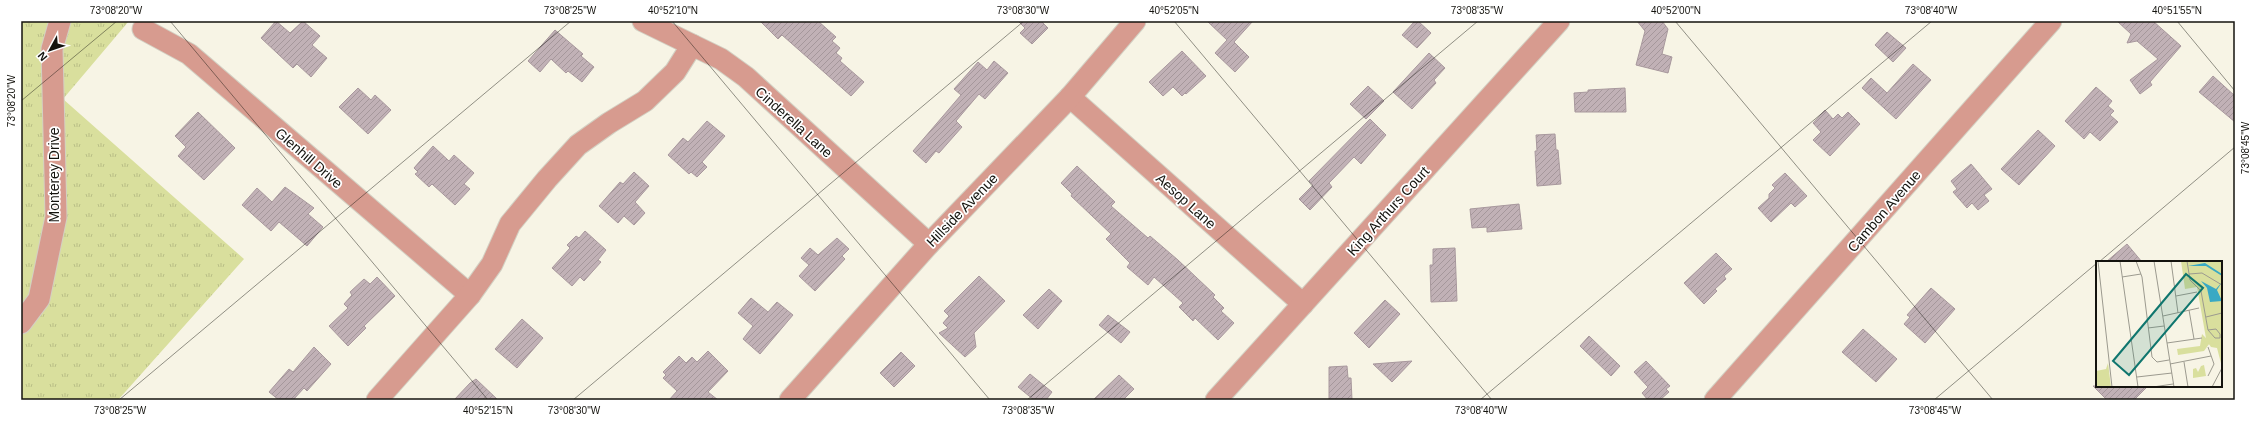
<svg xmlns="http://www.w3.org/2000/svg" width="2256" height="421" font-family="Arial,sans-serif">
<defs>
<pattern id="grass-tufts" width="24" height="20" patternUnits="userSpaceOnUse"><rect width="24" height="20" fill="#d9df9d"/><path d="M3 7l-1-3M5 7V3M7 7l1-3M15 17l-1-3M17 17v-4M19 17l1-3" fill="none" stroke="#b9be86"/></pattern>
<pattern id="building-hatch" width="6" height="6" patternUnits="userSpaceOnUse"><rect width="6" height="6" fill="#c1b1b6"/><path d="M-1 1l2-2M0 6l6-6M5 7l2-2" fill="none" stroke="#a5979b"/></pattern>
</defs>
<rect width="100%" height="100%" fill="#f7f4e5"/>
<path fill="url(#grass-tufts)" d="M21,21h108l-66,78 181,160 -126,141h-97z"/>
<g fill="url(#building-hatch)" stroke="#a8989d">
<path d="M276,21l14,12 13,-12 17,15 -8,9 15,13 -16,19 -14,-13 -4,4 -32,-30z"/>
<path d="M760,21h58l18,16 -4,4 8,7 -4,5 6,5 -2,3 24,21 -13,14 -69,-61 -4,4z"/>
<path d="M1018,21h23l7,7 -16,16 -12,-11 5,-5z"/>
<path d="M1207,21h46l-19,21 15,15 -14,15 -20,-19 12,-13z"/>
<path d="M1415,21h3l13,12 -14,15 -15,-13z"/>
<path d="M1637,21h25l6,8 -6,25 10,3 -4,16 -32,-8 9,-34z"/>
<path d="M2117,21h36l28,25 -31,36 2,3 -12,9 -10,-14 28,-21 -21,-18 -10,2 4,-9z"/>
<path d="M555,30l28,24 -2,2 13,11 -12,15 -14,-11 -2,2 -15,-14 -11,13 -12,-11z"/>
<path d="M1887,32l19,16 -13,14 -18,-17z"/>
<path d="M1182,51l24,25 -20,18 -1,-1 -3,3 -9,-9 -10,9 -14,-14z"/>
<path d="M1429,53l16,15 -11,12 2,3 -24,26 -19,-17z"/>
<path d="M994,61l14,12 -23,26 -6,-5 -23,27 6,6 -23,26 -3,-2 -10,12 -13,-12 48,-56 -7,-6 24,-27 9,8z"/>
<path d="M1913,64l18,16 -35,39 -34,-31 9,-10 16,15z"/>
<path d="M2213,76l22,20v26l-36,-30z"/>
<path d="M1368,86l16,15 -18,18 -16,-15z"/>
<path d="M2096,87l16,14 -4,5 6,5 -4,4 8,7 -18,19 -10,-9 -6,7 -19,-18z"/>
<path d="M358,88l13,12 4,-5 16,15 -23,24 -29,-27z"/>
<path d="M1625,88l1,24h-51l-1,-19 14,-1v-2z"/>
<path d="M1825,110l8,9 5,-5 4,4 6,-6 12,12 -30,32 -17,-16 8,-8 -8,-9z"/>
<path d="M198,112l37,36 -31,32 -26,-24 8,-9 -11,-11z"/>
<path d="M1370,119l16,16 -25,29 -7,-7 -25,26 3,4 -22,23 -11,-11 14,-14 -4,-4z"/>
<path d="M707,121l18,15 -23,26 5,5 -10,10 -6,-5 -2,2 -21,-19 15,-17 5,4z"/>
<path d="M2038,130l17,16 -36,39 -18,-16z"/>
<path d="M1555,134l1,16h2l3,34 -24,2 -2,-35h2l-1,-16z"/>
<path d="M433,146l16,15 5,-6 20,18 -10,11 6,5 -15,16 -23,-21 -3,3 -14,-13 3,-2 -4,-4z"/>
<path d="M1971,164l21,25 -8,6 5,6 -11,9 -6,-7 -5,5 -14,-16 4,-3 -6,-8z"/>
<path d="M1077,166l38,36 -4,4 37,32 2,-2 28,24 37,35 -2,2 11,11 -3,3 13,12 -16,17 -23,-22 -2,3 -14,-14 4,-4 -29,-26 -6,8 -21,-18 3,-4 -24,-24 5,-5 -40,-38 1,-2 -11,-11z"/>
<path d="M634,172l15,14 -14,16 10,11 -11,12 -10,-9 -6,7 -19,-17 21,-24 3,2z"/>
<path d="M1785,173l22,23 -12,11 -4,-4 -20,19 -13,-14 11,-10v-4l6,-6 -3,-3z"/>
<path d="M285,187l29,21 -6,6 15,13 -16,19 -28,-24 -8,9 -29,-26 15,-17 15,14z"/>
<path d="M1519,204l3,25 -35,3v-5l-15,1 -2,-19z"/>
<path d="M585,231l21,19 -8,10 3,2 -17,19 -4,-4 -8,9 -20,-18 18,-20 -3,-3 9,-9 3,2z"/>
<path d="M837,238l12,11 -7,7 3,3 -30,32 -16,-15 10,-11 -8,-7 9,-10 8,7z"/>
<path d="M2127,244l15,18h-36z"/>
<path d="M1455,248l2,53 -26,1 -1,-37h3v-16z"/>
<path d="M1716,253l16,16 -8,7 2,3 -11,10 2,2 -13,13 -20,-21z"/>
<path d="M979,276l26,25 -31,32 2,14 -11,10 -26,-24 9,-5 -5,-5 6,-7 -5,-5z"/>
<path d="M377,277l18,19 -31,30 2,2 -18,18 -19,-20 19,-18 -4,-4 8,-9 -2,-3 14,-13 6,5z"/>
<path d="M1931,288l24,21 -30,34 -21,-19 6,-7 -3,-2z"/>
<path d="M1049,289l13,12 -24,28 -15,-14z"/>
<path d="M751,298l17,14 9,-10 16,13 -33,39 -17,-15 10,-13 -15,-13z"/>
<path d="M1385,300l15,14 -31,34 -15,-15z"/>
<path d="M1108,315l22,17 -9,11 -22,-18z"/>
<path d="M522,319l21,19 -26,30 -22,-19z"/>
<path d="M1863,329l34,30 -21,23 -34,-30z"/>
<path d="M1589,336l31,30 -9,10 -31,-30z"/>
<path d="M314,347l17,17 -24,27 -3,-3 -11,12h-14l-10,-8 20,-23 4,3z"/>
<path d="M708,351l20,20 -20,21 10,8h-49l8,-9 -14,-13 3,-3 -3,-3 16,-16 7,7 6,-6 5,5z"/>
<path d="M901,352l14,14 -21,21 -14,-14z"/>
<path d="M1412,361l-20,21 -19,-18z"/>
<path d="M1646,361l24,25 -4,3 3,3 -9,8h-12l-6,-7 6,-6 -14,-15z"/>
<path d="M1347,366l1,12h3l1,22h-23v-33z"/>
<path d="M1030,374l22,18 -6,8h-12l-16,-13z"/>
<path d="M1119,375l15,14 -11,11h-30z"/>
<path d="M476,379l22,21h-44l16,-17z"/>
<path d="M2093,386h55l-14,14h-27z"/>
</g>
<g fill="none" stroke-linecap="round" stroke-linejoin="round">
<defs>
<g id="minor">
<path d="M643,21l78,38 25,18 183,167"/>
<path d="M143,29l46,25 281,241"/>
<path d="M1070,97l233,207"/>
<path d="M21,323l18,-24 17,-82 -4,-168 8,-28"/>
<path d="M377,400l93,-105 22,-31 18,-40 37,-45 31,-34 31,-22 36,-22 30,-29 17,-27"/>
<path d="M790,400l139,-156 141,-147 65,-76"/>
<path d="M1216,400l343,-379"/>
<path d="M1715,400l336,-379"/>
</g>
</defs>
<use href="#minor" stroke="#d3d0c3" stroke-width="23"/>
<use href="#minor" stroke="#d79b8f" stroke-width="21"/>
</g>
<path fill="none" stroke="#14130e" stroke-width="1" stroke-opacity="0.45" d="M170,21l318,379M672,21l318,379M1174,21l318,379M1675,21l318,379M2177,21l58,70M21,101l96,-80M2099,262l136,-115M119,400l452,-379M573,400l451,-379M1027,400l451,-379M1480,400l452,-379M1934,400l163,-137"/>
<g text-anchor="middle" stroke-width="3.5" stroke-linejoin="round" paint-order="stroke">
<g font-size="14" fill="#14130e" stroke="#fff">
<text transform="translate(794 122) rotate(42)" y="5">Cinderella Lane</text>
<text transform="translate(309 158) rotate(41)" y="5">Glenhill Drive</text>
<text transform="translate(54 175) rotate(-90)" y="5">Monterey Drive</text>
<text transform="translate(1186 201) rotate(42)" y="5">Aesop Lane</text>
<text transform="translate(962 210) rotate(-46)" y="5">Hillside Avenue</text>
<text transform="translate(1388 211) rotate(-48)" y="5">King Arthurs Court</text>
<text transform="translate(1884 211) rotate(-49)" y="5">Cambon Avenue</text>
</g>
</g>
<g transform="translate(2096 261)">
<rect width="126" height="126" fill="#f7f4e5"/>
<path d="M85,0h41v85l-15,-2 -10,-57 -12,2z" fill="#d9df9d"/>
<path d="M106,73l10,10h10v23l-5,-19 -6,-1 -2,-3 -5,7 -26,4 -1,-6 23,-3zM12,102l3,24h-15v-16l10,-2zM108,104l2,11 -13,2v-9l3,-1 2,4 3,-6z" fill="#d9df9d"/>
<path d="M109,2l17,11v2l-16,-10h-18zM105,20l15,8 6,-7 -5,8 5,11 -12,1 -3,-14z" fill="#39a9c4"/>
<path fill="none" stroke="#9c9a8f" stroke-width="1" d="M2,0l14,126M24,0l18,126M40,0l6,16 10,80 5,5 12,-2M58,0l20,126M75,0l7,52M91,0l3,19 11,11 7,39 7,8h5v-4l-4,-5 -8,1M93,13l13,-1 20,12M26,16l19,-3M80,35l21,-4M93,49l5,29M67,55l36,-8M110,56l16,-4M52,67l16,-2M71,82l35,-5M112,86l6,17 -6,12M88,101l4,25M74,103l41,-8M41,116l35,-4M57,126l20,-3M116,126l10,-19"/>
<path fill="#0f766e" fill-opacity="0.15" stroke="#0f766e" stroke-width="2" d="M90,13l17,14 -74,87 -16,-14z"/>
<rect width="126" height="126" fill="none" stroke="#14130e" stroke-width="2"/>
</g>
<rect width="2256" height="421" fill="none" stroke="#ffffff" stroke-width="44"/>
<g transform="translate(50 50) rotate(230)" stroke="#ffffff" stroke-width="3" paint-order="stroke">
<path d="M0-3L7 15L0 10L-7 15Z" fill="#14130e"/>
<text y="-6" font-size="11" font-weight="bold" text-anchor="middle" fill="#14130e">N</text>
</g>
<rect x="22" y="22" width="2212" height="377" fill="none" stroke="#14130e" stroke-width="1.5"/>
<g font-size="10" text-anchor="middle" fill="#14130e">
<text x="116" y="14">73°08'20"W</text>
<text x="570" y="14">73°08'25"W</text>
<text x="673" y="14">40°52'10"N</text>
<text x="1023" y="14">73°08'30"W</text>
<text x="1174" y="14">40°52'05"N</text>
<text x="1477" y="14">73°08'35"W</text>
<text x="1676" y="14">40°52'00"N</text>
<text x="1931" y="14">73°08'40"W</text>
<text x="2177" y="14">40°51'55"N</text>
<text transform="translate(11 101) rotate(-90)" y="4">73°08'20"W</text>
<text transform="translate(2245 148) rotate(-90)" y="4">73°08'45"W</text>
<text x="120" y="414">73°08'25"W</text>
<text x="488" y="414">40°52'15"N</text>
<text x="574" y="414">73°08'30"W</text>
<text x="1028" y="414">73°08'35"W</text>
<text x="1481" y="414">73°08'40"W</text>
<text x="1935" y="414">73°08'45"W</text>
</g>
</svg>
